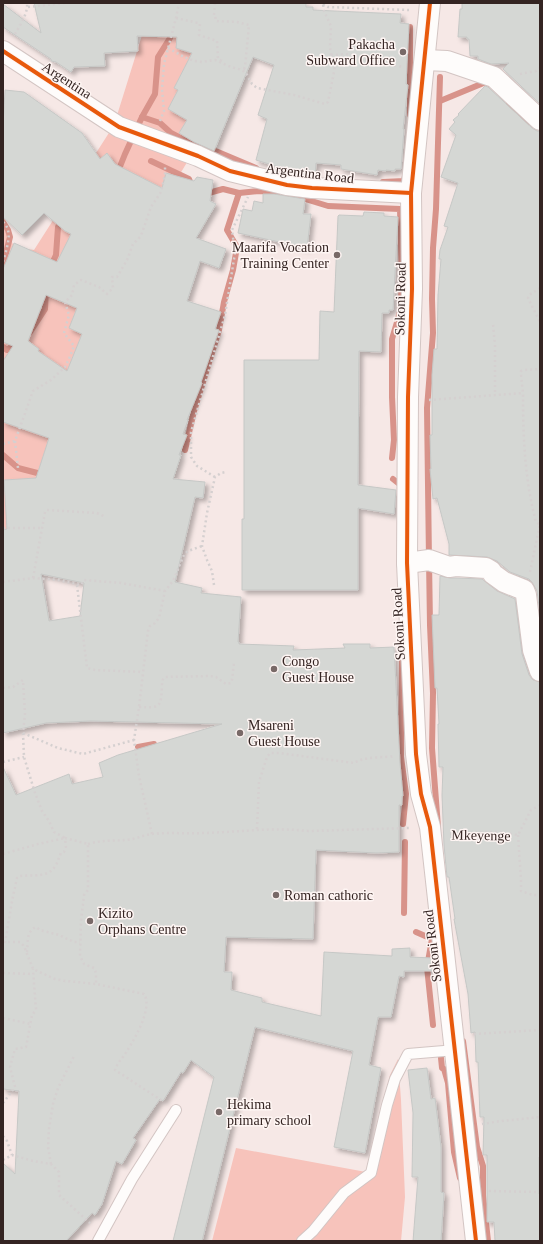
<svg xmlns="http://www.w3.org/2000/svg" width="543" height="1244" font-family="'Times New Roman',serif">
<defs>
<filter id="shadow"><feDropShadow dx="3.5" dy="3.5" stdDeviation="2" flood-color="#0004"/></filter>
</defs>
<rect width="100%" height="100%" fill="#f6e8e6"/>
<g fill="#f7c3bb">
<path d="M139,3l98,76 -75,125 -159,387v-374l1,6 10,24 20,3 80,-125 29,-93z"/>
<path d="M398,1059l3,41 4,97 -4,44h-189l24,-93 130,24 24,-97z"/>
</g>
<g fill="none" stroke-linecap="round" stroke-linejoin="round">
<g stroke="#d8938a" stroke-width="6">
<path d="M410,27v88"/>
<path d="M440,101l46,-19 4,2"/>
<path d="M509,103l17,21"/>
<path d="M142,117l18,6 11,10 23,12 24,7 38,16"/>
<path d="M151,161l38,18 3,8"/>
<path d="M117,174l8,-20 17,-37 13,-23 3,-37 12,-19 2,-8"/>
<path d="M383,182l21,-1 1,-5"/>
<path d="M205,194l18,-5 16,4 20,-2 19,1"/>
<path d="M289,194l39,12 72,3 2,74 -2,29 -8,27v58l2,43 -2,18"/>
<path d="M3,222l5,8 2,7 -7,28"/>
<path d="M51,266l5,-11 2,-28 4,-7"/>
<path d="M30,332l15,-23 1,-20"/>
<path d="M3,347l4,3 12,-8"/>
<path d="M185,450l9,-39 25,-81 5,-28 9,-32 4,-23 -10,-17 12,-37"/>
<path d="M3,455l15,13 27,7"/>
<path d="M393,479l10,8"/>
<path d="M402,658l-1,99 5,37 -3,30"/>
<path d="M138,747l16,-3"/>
<path d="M438,827l-6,-79 1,-55 -3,-68 -1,-65 -2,-152 6,-75 -1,-34 1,-51 3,-39 4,-132"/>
<path d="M404,913l1,-71"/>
<path d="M416,932l16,7 -5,28 6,58"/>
<path d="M463,1041l14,106 6,19v29l5,46"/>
<path d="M441,1058l1,10 2,1 4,14 6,69 6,26"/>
</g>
</g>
<g fill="#d5d7d4" stroke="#c6c8c6" fill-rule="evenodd" filter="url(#shadow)">
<path d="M34,3h272v4h7v3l88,4 -1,9 9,1 -3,60 2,1 -5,44h1l-3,40h-6v2l-9,-1v1l-8,-1 -1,5 -36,-6v-4l-25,-2 -1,14h-2l-9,-2 -48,-15 11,-41 -9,-4 16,-50 -21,-8 -39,94 -20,-9 -15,-9 8,-13 -19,-11 10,-19 -4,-2 18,-35 -16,-5 1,-11 -40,-1 1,15 -34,2 1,13 -31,1 -3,5 -15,-10 -5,-1v-2l-48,-32v-23l38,29z"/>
<path d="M462,3h78v101l-37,-35 6,-6 -18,1 -13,-5v-3h-8l-1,-17h-2v-2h-9l2,-28h2z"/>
<path d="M485,86l3,1 44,41 5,3h3v483l-3,-23 -5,-9 -3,-3 -19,-7 -13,-11 -10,-4 -38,-2v-11l-12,-46 -4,1 -3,-30h1l-1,-34h2v-60l2,-26h3l1,-54 3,-36h-2l1,-9 8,-23 -4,-1 14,-43 -17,-6 15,-42 -7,-6 6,-7 -2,-2 6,-5 -1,-1z"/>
<path d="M5,90l19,2 58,41 18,26 7,-6 8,11 47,24 4,-15 28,8 3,-4 16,3 -3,21 6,3 -20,34 30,11 -7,19 -19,-7 -13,40 34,11 -6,17 4,1 -18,52 1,1 -15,37h1l-5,14 4,1 -8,20h2l-8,24 32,3 -2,16 -8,-1 -20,85 27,6 -1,5 40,4 -3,45h1v2l55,2 -1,4 52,-2 -2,-4h27v4l24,-1 6,116 3,33h-1v9h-3v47l-22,1 -61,-3 -3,89 -87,-2 -2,35h8l-1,18 31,8v4l59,14 3,-64 68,4v-7l18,-1v9l23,1 1,13h-30v6l-5,-1 -8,41h-13l-9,48 12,3 -16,85 -31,-6 19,-96 -98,-24 -53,214h-29l41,-164 -23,-17 -8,13 -2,-1 -18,29 -3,-2 -27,39 3,2 -14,24 -6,-3 -14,43 -7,11 -3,-2 -26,28h-63v-78l12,11 4,-83 -16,-2v-322l13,28 53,-21 3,10 31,-7 -4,-14 19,-8 104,-31 -131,-3 -45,2 -43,10v-203l4,-1 -3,-49 32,-2 13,-40 -46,-16v-61l10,-15 -10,-4v-73l11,-26 43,19 14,-28 -6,-3 -21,-18 -22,22 -19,-18v-92zM46,295l31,13 -8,20 13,6 -15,37 -29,-20 1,-2 -11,-8zM41,574l43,9 -4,33 -31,5z"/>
<path d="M263,194h11l31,5 -2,15h8l-4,34 -69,-15 5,-24 9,2 2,-10 9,2z"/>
<path d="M364,212l20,1v3l14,1 -5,93h-4v3h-7l-1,39 -22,-1 -1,134 38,5 -2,24 -36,-6v82h-116v-71h2v-159h75l1,-49 14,1 4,-96 1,-1 24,1z"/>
<path d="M440,576l10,2h6l26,1 15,12 18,8 7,55 7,21 4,5 7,2v475h-1v37h1v47h-45l-1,-19h-7v-67h-4l1,-38h-4l-2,-55h-2l-1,-30 -4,1 -3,-39 -14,-75h1l-6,-42h-2l-3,-32 -2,-50 1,-28h-4l-1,-43h1l-2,-36h-2l-3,-73h7z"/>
<path d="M427,1068l4,31 4,-1 6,49v45l3,1 -3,48h-28l5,-64h-6l1,-64 -5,-43z"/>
</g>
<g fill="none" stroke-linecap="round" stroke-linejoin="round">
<defs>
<g id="service">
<path d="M98,1241l34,-62 44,-69"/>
<path d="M302,1241l11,-10 31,-38 27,-20 16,-68 8,-26 13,-25 48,-4"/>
</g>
<g id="minor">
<path d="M430,3l-19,190 1,96 -4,108 -1,166 9,191 5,40 9,33 46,414"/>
<path d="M3,51l116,76 79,29 32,15 57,14 25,3 99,5"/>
<path d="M425,60l22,1 47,16 46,43"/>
<path d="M407,563l22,-3 20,7 7,-1 30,2 5,3 2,3 11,8 20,8 2,5 7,55 7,21"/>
</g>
</defs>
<use href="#service" stroke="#d3c5c3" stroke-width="12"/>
<use href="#minor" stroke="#d3c5c3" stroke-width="22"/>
<g stroke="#d5d0d0" stroke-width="2.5" stroke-dasharray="2 3" stroke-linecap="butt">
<path d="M215,3l-1,12h1l1,6 21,1 12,3 -4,42 -1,2 -3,-1"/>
<path d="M323,4l5,3 81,3"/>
<path d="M28,7l37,-4"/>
<path d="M176,18l22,5 2,1 -1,11 18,6 1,18 4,2"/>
<path d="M15,34c5,-9 13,-20 12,-31"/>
<path d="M168,48l16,9 10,4 8,1 13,-2 16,7 11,3 4,3 6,11 5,4 37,7 31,9 3,-2 7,-35 -3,-6 -2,-14 1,-21 -7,-15 -1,-7"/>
<path d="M331,55l19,-1 21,8 33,5"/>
<path d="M520,74l16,-3 4,-3"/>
<path d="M160,121l4,-10 -2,-22 2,-25 12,-46 3,-15"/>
<path d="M3,222c11,9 3,28 0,40"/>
<path d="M540,288l-11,7 -1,3 12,24"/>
<path d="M493,325l2,19v51"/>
<path d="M429,400l94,-7"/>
<path d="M15,441l3,27"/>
<path d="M3,444l12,-3 18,-50 18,-11 14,-13 4,-8 5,-13 -10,-13 5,-18 -4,-13 7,-7 2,-10 7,-5 18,7 8,7 6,-6 -1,-11h5l10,-17 6,-16 7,-7 2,-4 9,-26 10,-15 4,-18v-9"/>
<path d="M215,477l-18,-11 -6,-9v-25l34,-117 10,-62 -3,-23 16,-33"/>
<path d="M539,524l-3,-2c-11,-41 -13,-84 -13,-126 0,-8 -2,-16 -2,-25l4,-1 15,-1"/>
<path d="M3,528h40"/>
<path d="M530,572l10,-48"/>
<path d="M33,578l12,-66 2,-2 50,3 9,4"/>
<path d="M3,582l30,-4 25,2 23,5 3,-5 37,3 44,8"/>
<path d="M77,585l10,83 8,2 48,2"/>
<path d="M214,585l-2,-14 -5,-11 -5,-14 5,-33 8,-36 6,-4 5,-1"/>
<path d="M3,688l10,-1 10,-7"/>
<path d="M139,707c22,1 22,0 23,-21 0,-5 0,-6 3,-9l45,-1 6,1 10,7 5,-1 1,-3 2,-17"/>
<path d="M23,733l35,15 25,6 51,-14"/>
<path d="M3,762l21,-5"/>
<path d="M257,829l2,-47 8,-25 3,-4h9l75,10c10,-7 30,-5 41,-7"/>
<path d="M152,834l-13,-58 -5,-36 5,-33 9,-76 2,-5 5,-3 4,-5 6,-27 8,-10 11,-26 4,-4 14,-5"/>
<path d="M450,834l47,-2 21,3 13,-25 9,-5"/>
<path d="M518,835l3,45v11l12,4h7"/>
<path d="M88,844c13,-4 25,-3 37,-4 9,0 18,-5 27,-6 17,-2 35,0 52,-1 35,-1 69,-6 104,-2l102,-3"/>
<path d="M3,854l35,-10 27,-6 -11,-6 -5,-11 -7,-10 -7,-18 -11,-36 -1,-24 2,-19 -2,-34"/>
<path d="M3,942h17l4,4 9,23 22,10 10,2h2l29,3 48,10c9,14 -9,44 -17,57 -4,7 -10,12 -12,19l49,32"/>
<path d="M5,943l7,-42 5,-23 3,-2c12,-2 28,3 36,-11 2,-4 3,-8 5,-12l3,-1 2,-4 -1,-10 23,6v46l-4,5 -3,26 -1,35 4,8 10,4 2,5v11"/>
<path d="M27,952c1,-9 -1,-21 9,-25l4,3 19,5 15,7h6"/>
<path d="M3,973l30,1"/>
<path d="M3,1018l28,6"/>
<path d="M474,1034l66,-4"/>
<path d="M3,1103l12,-16 -5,-20 5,-18 11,-2 6,-32 4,-5 -3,-41"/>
<path d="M482,1124l19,-3 39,-4"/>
<path d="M3,1136l4,5 5,14"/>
<path d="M3,1160l9,-5 21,6 18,3 8,8v23l32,29"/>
<path d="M51,1164l-3,-17 1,-18 4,-25 5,-16 16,-32"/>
<path d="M489,1191l51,1"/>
</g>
<use href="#service" stroke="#fefcfb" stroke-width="10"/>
<use href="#minor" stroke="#fefcfb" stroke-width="20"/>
<defs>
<g id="cycleway">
<path d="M430,3l-19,190 1,96 -4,108 -1,166 9,191 5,40 9,33 46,414"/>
<path d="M3,51l116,76 79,29 32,15 57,14 25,3 99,5"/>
</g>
</defs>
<use href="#cycleway" stroke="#fef5f3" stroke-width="6"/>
<use href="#cycleway" stroke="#e8590c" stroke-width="4"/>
</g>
<g fill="#786967" stroke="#fef5f3" stroke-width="1.5">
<circle cx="403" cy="52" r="4"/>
<circle cx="337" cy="255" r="4"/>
<circle cx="274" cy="669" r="4"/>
<circle cx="240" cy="733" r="4"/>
<circle cx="276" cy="895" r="4"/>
<circle cx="90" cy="921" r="4"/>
<circle cx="219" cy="1112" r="4"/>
</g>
<g text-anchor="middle" stroke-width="3" stroke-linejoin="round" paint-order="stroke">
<g font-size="14" fill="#342422" stroke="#fef5f3" text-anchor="start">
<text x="395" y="49" text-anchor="end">Pakacha<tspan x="395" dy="16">Subward Office</tspan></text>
<text x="329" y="252" text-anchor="end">Maarifa Vocation<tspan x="329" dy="16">Training Center</tspan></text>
<text x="282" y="666">Congo<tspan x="282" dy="16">Guest House</tspan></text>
<text x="248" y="730">Msareni<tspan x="248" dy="16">Guest House</tspan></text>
<text x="284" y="900">Roman cathoric</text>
<text x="98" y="918">Kizito<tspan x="98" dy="16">Orphans Centre</tspan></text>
<text x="227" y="1109">Hekima<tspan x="227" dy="16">primary school</tspan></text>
</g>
<g font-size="14" fill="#342422" stroke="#fef5f3">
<text transform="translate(67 80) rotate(33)" y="5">Argentina</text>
<text transform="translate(310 173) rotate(7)" y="5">Argentina Road</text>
<text transform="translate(400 299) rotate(-89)" y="5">Sokoni Road</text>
<text transform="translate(398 624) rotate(-93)" y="5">Sokoni Road</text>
<text transform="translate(481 835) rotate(1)" y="5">Mkeyenge</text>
<text transform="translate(432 946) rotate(-97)" y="5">Sokoni Road</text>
</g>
</g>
<rect width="543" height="1244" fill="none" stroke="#342422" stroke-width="8"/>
</svg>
